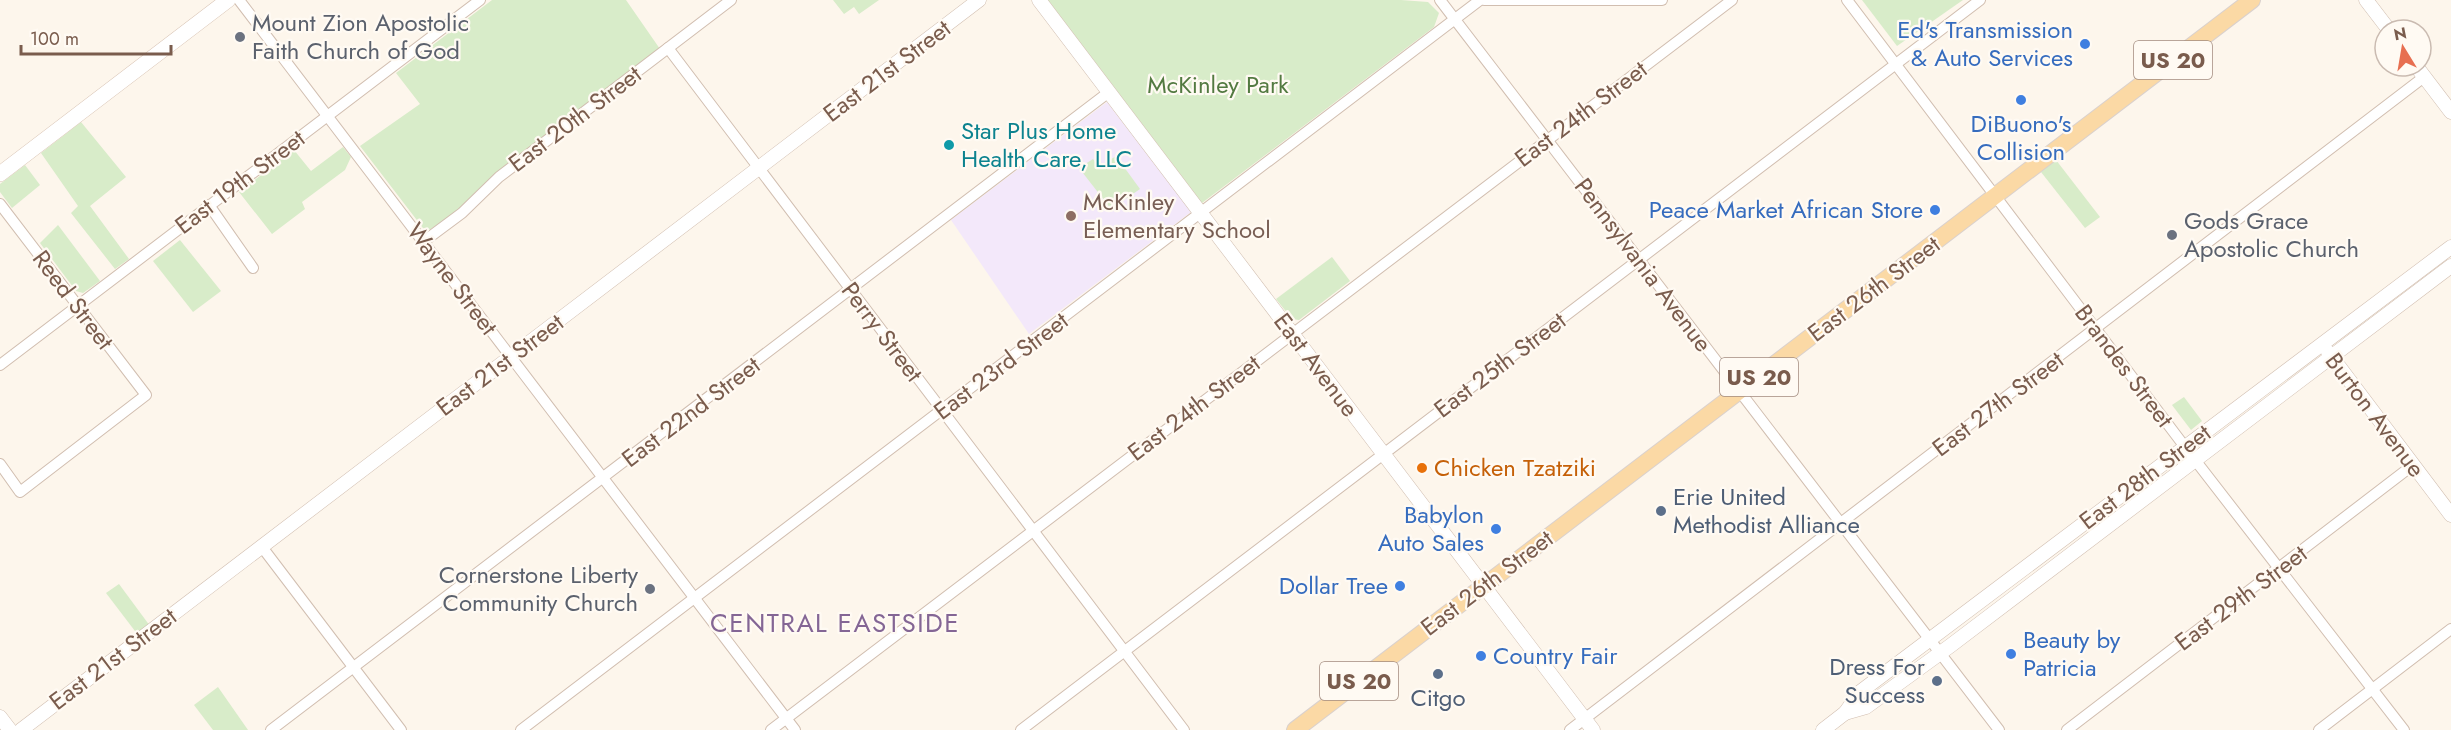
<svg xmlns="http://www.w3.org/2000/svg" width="2451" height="730" font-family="Jost,sans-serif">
<rect width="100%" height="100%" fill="#fdf6ec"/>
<path fill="#f3e8fa" d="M1107,102l84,110 -162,122 -78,-114z"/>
<g fill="#d8ecc9">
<path d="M492,0h134l34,49 -152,114 -54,51 -28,18 -66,-86 60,-42 -24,-31z"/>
<path d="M833,0h46l-20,14 -5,-7 -10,7z"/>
<path d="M1048,0h353l27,2 11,11 -5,14 -232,176z"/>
<path d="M1862,0h101l-66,46z"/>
<path d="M81,122l45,55 -36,29 39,53 -14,10 -44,-56 7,-7 -37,-53z"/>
<path d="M343,147l8,10 -6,13 -43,32 3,7 -33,25 -33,-42 55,-42 17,21z"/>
<path d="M1116,156l24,33 -29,20 -32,-41 14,-9 6,8z"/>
<path d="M2056,160l44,57 -15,11 -44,-56z"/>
<path d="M25,165l15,20 -28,23 -12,-16v-8z"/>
<path d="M58,225l42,56 -17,12 -7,-2 -36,-48z"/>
<path d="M180,240l41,51 -28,21 -40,-51z"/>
<path d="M1332,257l18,24 -51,39 -7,-1 -16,-20z"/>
<path d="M2184,397l18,24 -11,9 -19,-25z"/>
<path d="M119,584l31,42 -12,9 -32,-42z"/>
<path d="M218,687l30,43h-35l-19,-25z"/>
</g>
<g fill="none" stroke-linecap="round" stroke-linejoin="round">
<defs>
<g id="minor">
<path d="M239,0l556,730"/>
<path d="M1440,0l559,730"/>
<path d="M1484,0h178"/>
<path d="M1847,0l338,447 219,283"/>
<path d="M668,48l516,682"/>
<path d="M0,204l146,191 -126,97 -20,-28"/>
<path d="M209,205l44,63"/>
<path d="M423,242l39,-29 37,-36 232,-177"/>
<path d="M0,365l480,-365"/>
<path d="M262,547l139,183"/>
<path d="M271,730l838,-638"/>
<path d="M521,730l959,-730"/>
<path d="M771,730l961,-730"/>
<path d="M1021,730l959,-730"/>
<path d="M1570,730l854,-653"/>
<path d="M2067,730l346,-265"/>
<path d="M2319,730l132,-101"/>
</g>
<g id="tertiary">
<path d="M1039,0l554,730"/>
<path d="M2366,0l23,30"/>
<path d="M2416,66l35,46"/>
<path d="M2328,352l123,163"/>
<path d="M1845,713l21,-6 84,-61 501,-380"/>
<path d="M0,717l10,13"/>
<path d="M21,730l958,-730"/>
<path d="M1823,730l22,-17 15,-21 591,-445"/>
</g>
<path id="secondary" d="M0,174l228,-174"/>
<path id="primary" d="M1295,730l957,-730"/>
</defs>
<use href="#minor" stroke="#d1beb0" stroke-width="12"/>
<use href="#tertiary" stroke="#d1beb0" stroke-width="15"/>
<use href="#secondary" stroke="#d6c0b0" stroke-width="16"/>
<use href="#primary" stroke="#dad1cd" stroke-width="18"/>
<use href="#minor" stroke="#fff" stroke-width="10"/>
<use href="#tertiary" stroke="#fff" stroke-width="14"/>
<use href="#secondary" stroke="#fff" stroke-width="15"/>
<use href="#primary" stroke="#fbd9a5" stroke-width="16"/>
</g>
<g fill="#6b7280" stroke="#fffaf3" stroke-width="2">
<circle cx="240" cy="37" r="6"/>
<circle cx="2172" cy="235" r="6"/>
<circle cx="650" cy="589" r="6"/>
</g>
<g fill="#3f7fe0" stroke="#fffaf3" stroke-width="2">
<circle cx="2085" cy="44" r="6"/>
<circle cx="2021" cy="100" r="6"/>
<circle cx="1935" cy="210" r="6"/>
<circle cx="1496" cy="529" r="6"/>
<circle cx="1400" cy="586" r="6"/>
<circle cx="2011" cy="654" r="6"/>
<circle cx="1481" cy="656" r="6"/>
</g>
<circle fill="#0f9aa8" stroke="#fffaf3" stroke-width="2" cx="949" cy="145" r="6"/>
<circle fill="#8d6e63" stroke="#fffaf3" stroke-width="2" cx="1071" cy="216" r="6"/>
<circle fill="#e8710a" stroke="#fffaf3" stroke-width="2" cx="1422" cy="468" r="6"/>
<g fill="#5c6f8a" stroke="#fffaf3" stroke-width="2">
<circle cx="1661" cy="511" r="6"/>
<circle cx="1438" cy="674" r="6"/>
<circle cx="1937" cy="681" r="6"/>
</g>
<g text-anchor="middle" stroke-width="4.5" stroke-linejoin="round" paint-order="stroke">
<g fill="#fffaf3" stroke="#a28b7f" stroke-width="1.5">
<rect x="2134" y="41" width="78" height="38" rx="4.5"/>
<rect x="1720" y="358" width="78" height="38" rx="4.5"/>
<rect x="1320" y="662" width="78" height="38" rx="4.5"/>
</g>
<g font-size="22" font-weight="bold" fill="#7a5c4d">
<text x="2173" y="68">US 20</text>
<text x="1759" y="385">US 20</text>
<text x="1359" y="689">US 20</text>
</g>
<g font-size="24" fill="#5b616d" stroke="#fffaf3" text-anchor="start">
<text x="252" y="31">Mount Zion Apostolic<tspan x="252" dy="28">Faith Church of God</tspan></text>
<text x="2184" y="229">Gods Grace<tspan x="2184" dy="28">Apostolic Church</tspan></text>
<text x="638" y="583" text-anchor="end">Cornerstone Liberty<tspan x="638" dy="28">Community Church</tspan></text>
</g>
<g font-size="24" fill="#366cbe" stroke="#fffaf3" text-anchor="end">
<text x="2073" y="38">Ed's Transmission<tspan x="2073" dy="28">&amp; Auto Services</tspan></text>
<text x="2021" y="132" text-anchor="middle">DiBuono's<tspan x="2021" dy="28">Collision</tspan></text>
<text x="1923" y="218">Peace Market African Store</text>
<text x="1484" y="523">Babylon<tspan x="1484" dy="28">Auto Sales</tspan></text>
<text x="1388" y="594">Dollar Tree</text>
<text x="2023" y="648" text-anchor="start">Beauty by<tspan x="2023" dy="28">Patricia</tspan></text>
<text x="1493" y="664" text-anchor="start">Country Fair</text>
</g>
<g font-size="24" fill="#7a5c4d" stroke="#fffaf3">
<text transform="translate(887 71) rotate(-37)" y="8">East 21st Street</text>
<text transform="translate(1581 114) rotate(-37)" y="8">East 24th Street</text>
<text transform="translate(575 119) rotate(-37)" y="8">East 20th Street</text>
<text transform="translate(240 182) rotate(-37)" y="8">East 19th Street</text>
<text transform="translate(1643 265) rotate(53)" y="8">Pennsylvania Avenue</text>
<text transform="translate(452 279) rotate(53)" y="8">Wayne Street</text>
<text transform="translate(1874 289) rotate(-37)" y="8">East 26th Street</text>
<text transform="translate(73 300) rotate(53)" y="8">Reed Street</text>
<text transform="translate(882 332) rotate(53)" y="8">Perry Street</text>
<text transform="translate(500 365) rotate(-37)" y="8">East 21st Street</text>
<text transform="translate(1316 365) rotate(53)" y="8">East Avenue</text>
<text transform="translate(1500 365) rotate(-37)" y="8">East 25th Street</text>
<text transform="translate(1001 366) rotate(-37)" y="8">East 23rd Street</text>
<text transform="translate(2124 366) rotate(53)" y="8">Brandes Street</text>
<text transform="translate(1998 404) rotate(-37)" y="8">East 27th Street</text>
<text transform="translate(1194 408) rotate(-37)" y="8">East 24th Street</text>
<text transform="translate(691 412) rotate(-37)" y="8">East 22nd Street</text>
<text transform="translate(2375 415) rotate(53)" y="8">Burton Avenue</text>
<text transform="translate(2145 477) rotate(-37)" y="8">East 28th Street</text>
<text transform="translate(1487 583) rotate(-37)" y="8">East 26th Street</text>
<text transform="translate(2241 598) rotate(-37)" y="8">East 29th Street</text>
<text transform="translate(113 659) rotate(-37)" y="8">East 21st Street</text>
</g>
<g font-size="24" fill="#537a41" stroke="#fffaf3">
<text x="1218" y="93">McKinley Park</text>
</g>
<g font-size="24" fill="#0d838f" stroke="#fffaf3" text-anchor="start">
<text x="961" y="139">Star Plus Home<tspan x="961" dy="28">Health Care, LLC</tspan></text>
</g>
<g font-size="24" fill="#785e54" stroke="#fffaf3" text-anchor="start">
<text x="1083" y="210">McKinley<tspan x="1083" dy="28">Elementary School</tspan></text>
</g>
<g font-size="24" fill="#c56008" stroke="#fffaf3" text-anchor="start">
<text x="1434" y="476">Chicken Tzatziki</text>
</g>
<g font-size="24" fill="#4e5e75" stroke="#fffaf3" text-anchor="start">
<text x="1673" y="505">Erie United<tspan x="1673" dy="28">Methodist Alliance</tspan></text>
<text x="1925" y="675" text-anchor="end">Dress For<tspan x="1925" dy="28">Success</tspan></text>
<text x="1438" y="706" text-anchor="middle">Citgo</text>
</g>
<g font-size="26" letter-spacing="1.5" fill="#846695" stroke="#fffaf3">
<text x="835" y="632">CENTRAL EASTSIDE</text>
</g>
</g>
<g transform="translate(2403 48) rotate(349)"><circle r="28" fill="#fffaf3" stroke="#cabbb1" stroke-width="1.5"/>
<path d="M0-4.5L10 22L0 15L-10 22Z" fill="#e76f51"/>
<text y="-9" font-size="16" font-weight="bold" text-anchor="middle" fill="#7a5c4d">N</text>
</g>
<path d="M21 45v9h150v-9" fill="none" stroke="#7a5c4d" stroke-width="3"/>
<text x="30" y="45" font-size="18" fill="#7a5c4d" stroke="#fffaf3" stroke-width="4.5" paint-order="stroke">100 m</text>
</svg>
